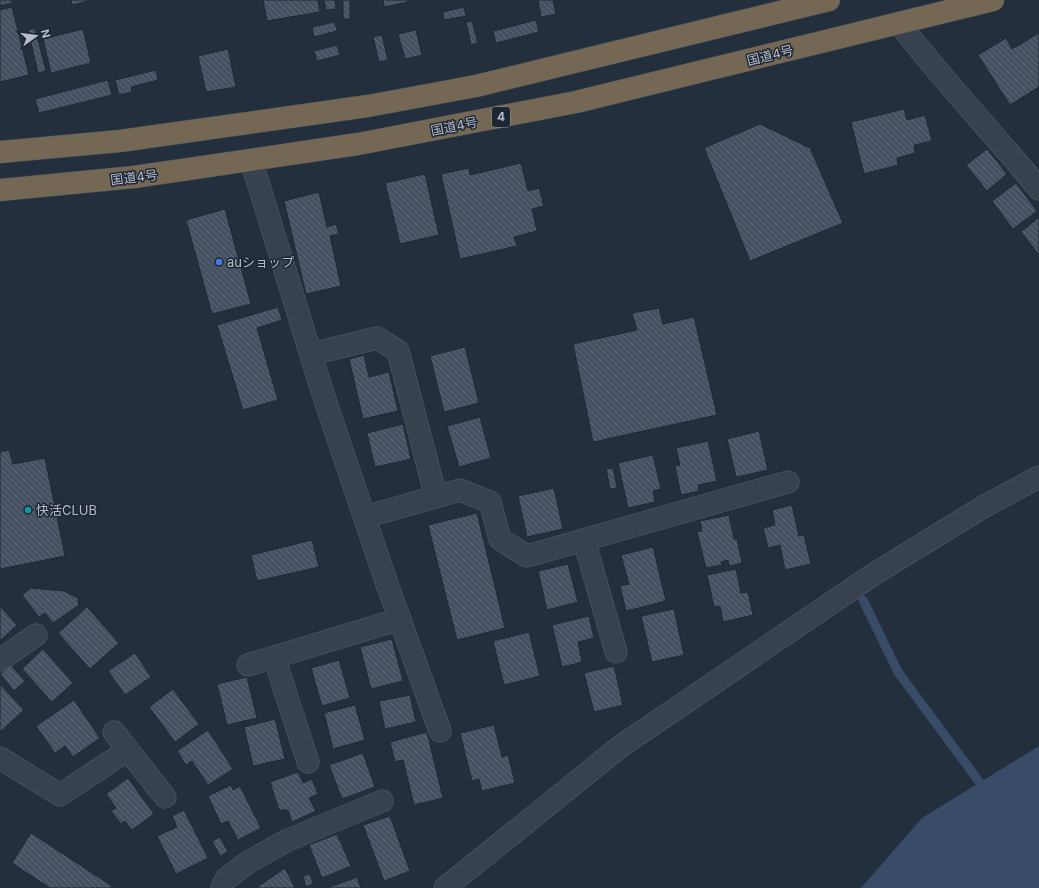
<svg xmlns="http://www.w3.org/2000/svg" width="1039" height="888" font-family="Inter,'Noto Sans JP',sans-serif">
<defs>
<pattern id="building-back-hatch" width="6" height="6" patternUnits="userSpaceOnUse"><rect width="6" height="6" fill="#455162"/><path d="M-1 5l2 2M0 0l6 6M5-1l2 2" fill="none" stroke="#5d6877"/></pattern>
</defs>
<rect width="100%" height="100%" fill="#242f3e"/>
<path fill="#394c67" d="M1039,746v142h-178l61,-70z"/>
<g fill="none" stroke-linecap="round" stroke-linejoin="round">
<path stroke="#394c67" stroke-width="9" d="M863,600l35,72 88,119"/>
</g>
<g fill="url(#building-back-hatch)" stroke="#1f2835">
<path d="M0,0h12v3l-12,3z"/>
<path d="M71,0h21l-20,5z"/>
<path d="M263,0h55l2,12 -53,9z"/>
<path d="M324,0h11l1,9 -10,1z"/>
<rect x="343" y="0" width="7" height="19"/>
<path d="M383,0h25v2l-24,5z"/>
<path d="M538,0h15l3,14 -15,3z"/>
<path d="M12,7l17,68 -29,7v-72z"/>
<path d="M464,7l2,9 -22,4 -1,-8z"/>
<path d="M536,20l3,12 -43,11 -3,-12z"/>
<path d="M472,21l6,22 -7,2 -5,-23z"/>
<path d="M335,22l2,9 -23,6 -2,-10z"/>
<path d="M35,28l11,43 -8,2 -10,-43z"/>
<path d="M83,29l8,34 -40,10 -8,-34z"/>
<path d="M416,30l6,25 -17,4 -7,-25z"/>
<path d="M1039,33v54l-29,18 -32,-50 28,-17 6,11z"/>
<path d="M382,35l6,25 -9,2 -6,-25z"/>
<path d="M337,45l3,10 -23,6 -3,-10z"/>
<path d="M228,49l8,38 -30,5 -8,-36z"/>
<path d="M156,70l2,10 -27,7 1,5 -13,3 -4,-15z"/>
<path d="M108,80l4,15 -73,18 -4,-14z"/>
<path d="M904,109l3,11 18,-5 7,26 -18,4 1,8 -18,5 1,7 -34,9 -13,-52z"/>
<path d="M760,124l50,24 33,75 -93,38 -46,-113z"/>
<path d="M987,149l20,25 -20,17 -21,-26z"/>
<path d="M521,163l7,28 11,-3 5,18 -12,3 5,22 -23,6 3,9 -57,13 -19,-85 28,-6 1,7z"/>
<path d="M425,174l14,61 -39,9 -15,-61z"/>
<path d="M1016,183l21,28 -24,18 -21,-28z"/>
<path d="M319,192l8,35 9,-3 3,10 -9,2 11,50 -35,8 -22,-93z"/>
<path d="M225,209l26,95 -39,10 -26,-94z"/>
<path d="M1039,217v38l-18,-23z"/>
<path d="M278,307l4,13 -25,8 21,72 -35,10 -26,-85z"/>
<path d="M659,308l4,16 31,-7 23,98 -124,27 -20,-98 64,-14 -5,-17z"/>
<path d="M465,347l14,56 -35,9 -14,-56z"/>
<path d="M364,355l5,22 20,-5 9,39 -35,8 -14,-60z"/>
<path d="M480,417l11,41 -32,9 -12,-41z"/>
<path d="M403,424l8,35 -36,8 -8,-34z"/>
<path d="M759,431l9,39 -32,7 -9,-38z"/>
<path d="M708,441l9,40 -19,4 1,6 -18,4 -6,-29 5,-1 -4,-17z"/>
<path d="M9,450l4,14 32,-6 20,98 -65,13v-117z"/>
<path d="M653,455l8,34 -8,2 2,11 -27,6 -10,-45z"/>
<path d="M613,468l4,20 -7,1 -4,-20z"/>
<path d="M554,488l9,41 -36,8 -9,-41z"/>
<path d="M792,505l7,31 5,-1 7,29 -26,6 -5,-25 -12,3 -5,-20 12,-3 -3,-15z"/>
<path d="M477,513l28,115 -48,12 -29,-115z"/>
<path d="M729,515l5,24h3l5,24 -13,3 -1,-6 -7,2 1,3 -16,3 -9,-36 5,-1 -2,-10z"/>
<path d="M312,540l7,27 -62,14 -6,-26z"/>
<path d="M653,547l13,54 -40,10 -6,-25 9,-2 -8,-29z"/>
<path d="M568,564l10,38 -31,8 -9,-39z"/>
<path d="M736,569l5,24 7,-1 5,23 -30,7 -3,-16 -6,1 -7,-32z"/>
<path d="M31,588l33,3 14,7 1,7 -26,18 -8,-10 -6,4 -17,-22z"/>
<path d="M0,606l17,19 -17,16z"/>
<path d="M87,607l32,36 -29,26 -32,-36z"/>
<path d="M674,609l10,46 -32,7 -11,-46z"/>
<path d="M589,616l5,22 -16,4 4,20 -20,5 -10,-42z"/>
<path d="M529,632l11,44 -36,9 -11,-44z"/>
<path d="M392,639l11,42 -32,8 -11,-42z"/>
<path d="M43,649l30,34 -21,19 -30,-33z"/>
<path d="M135,653l16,24 -26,18 -17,-24z"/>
<path d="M339,660l11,38 -28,8 -11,-38z"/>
<path d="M11,665l14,16 -11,10 -14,-17z"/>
<path d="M614,666l9,39 -29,7 -10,-39z"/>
<path d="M247,677l10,41 -30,7 -10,-41z"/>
<path d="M0,684l24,26 -24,22z"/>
<path d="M173,689l26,35 -24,18 -26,-35z"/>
<path d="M410,695l6,27 -31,7 -6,-28z"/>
<path d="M74,700l26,38 -27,19 -8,-11 -10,7 -19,-27z"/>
<path d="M355,705l10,35 -32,9 -9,-36z"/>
<path d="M275,719l10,40 -32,7 -9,-39z"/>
<path d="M494,725l8,32 6,-2 7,28 -33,8 -3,-12 -7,2 -12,-48z"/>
<path d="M208,730l25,39 -25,16 -16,-24 -6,4 -9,-14z"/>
<path d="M427,732l16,66 -29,7 -11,-45 -8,2 -5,-20z"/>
<path d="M363,753l12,34 -33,12 -13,-34z"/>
<path d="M298,772l5,11 9,-4 6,15 -9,4 7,13 -24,11 -4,-12h-9l-9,-28z"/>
<path d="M128,778l26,36 -22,16 -7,-9 -4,3 -10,-13 5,-3 -10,-14z"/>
<path d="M231,785l2,5 7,-4 21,42 -23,12 -10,-19 -7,3 -13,-28z"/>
<path d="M184,810l24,48 -32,16 -19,-38 20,-9 -5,-11z"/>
<path d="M390,816l20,55 -26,10 -21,-56z"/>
<path d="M31,833l81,53 -1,2h-61l-38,-25z"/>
<path d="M337,834l14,32 -29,12 -13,-33z"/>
<path d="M220,837l8,15 -8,4 -8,-15z"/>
<path d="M285,868l10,20h-39z"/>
<path d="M310,874l3,10 -7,3 -3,-11z"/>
<path d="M357,877l4,11h-34z"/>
</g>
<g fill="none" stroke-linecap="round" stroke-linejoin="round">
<defs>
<g id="minor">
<path d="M899,23c44,58 95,110 140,166"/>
<path d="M251,160l72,234 64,190 53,147"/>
<path d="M311,354l66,-16 21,13 38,146"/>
<path d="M365,517l95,-27 30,12 10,37 27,17 261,-74"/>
<path d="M584,540l32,112"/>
<path d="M274,657l34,105"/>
<path d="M0,660l36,-25"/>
<path d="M248,665l152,-46"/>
<path d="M114,732l51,65"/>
<path d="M0,758l60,37 68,-45"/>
<path d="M222,888l4,-9 21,-16 39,-22 96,-40"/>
<path d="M445,888l176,-142 253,-172 109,-67 56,-30"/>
</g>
<g id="highway">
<path d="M0,152l120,-11 248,-35 108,-20 353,-86"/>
<path d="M0,190l134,-13 224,-33 218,-42 417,-102"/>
</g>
</defs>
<use href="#minor" stroke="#565f6c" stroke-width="23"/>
<use href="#highway" stroke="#434c59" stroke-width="23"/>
<use href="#minor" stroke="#38414e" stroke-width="22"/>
<use href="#highway" stroke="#746855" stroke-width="22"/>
</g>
<circle fill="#3f7fe0" stroke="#1d2633" stroke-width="1.5" cx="219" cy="262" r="4"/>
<circle fill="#0f9aa8" stroke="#1d2633" stroke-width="1.5" cx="28" cy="510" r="4"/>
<g text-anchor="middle" stroke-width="3" stroke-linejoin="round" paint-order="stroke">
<rect fill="#1d2633" stroke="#878f9c" stroke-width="1" x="492" y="107" width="18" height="20" rx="3"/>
<g font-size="12" font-weight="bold" fill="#b4bcc9">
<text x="501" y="121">4</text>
</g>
<g font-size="13" fill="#b4bcc9" stroke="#1d2633">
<text transform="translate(770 55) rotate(-14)" y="5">国道4号</text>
<text transform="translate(454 126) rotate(-11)" y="5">国道4号</text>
<text transform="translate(134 177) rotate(-7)" y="5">国道4号</text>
</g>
<g font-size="13" fill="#b4bcc9" stroke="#1d2633" text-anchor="start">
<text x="227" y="267">auショップ</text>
<text x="36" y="515">快活CLUB</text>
</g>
</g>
<g transform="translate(36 36) rotate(76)" stroke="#1d2633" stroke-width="3" paint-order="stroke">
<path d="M0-3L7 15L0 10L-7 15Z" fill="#b4bcc9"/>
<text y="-6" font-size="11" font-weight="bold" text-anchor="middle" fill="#b4bcc9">N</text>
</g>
</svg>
